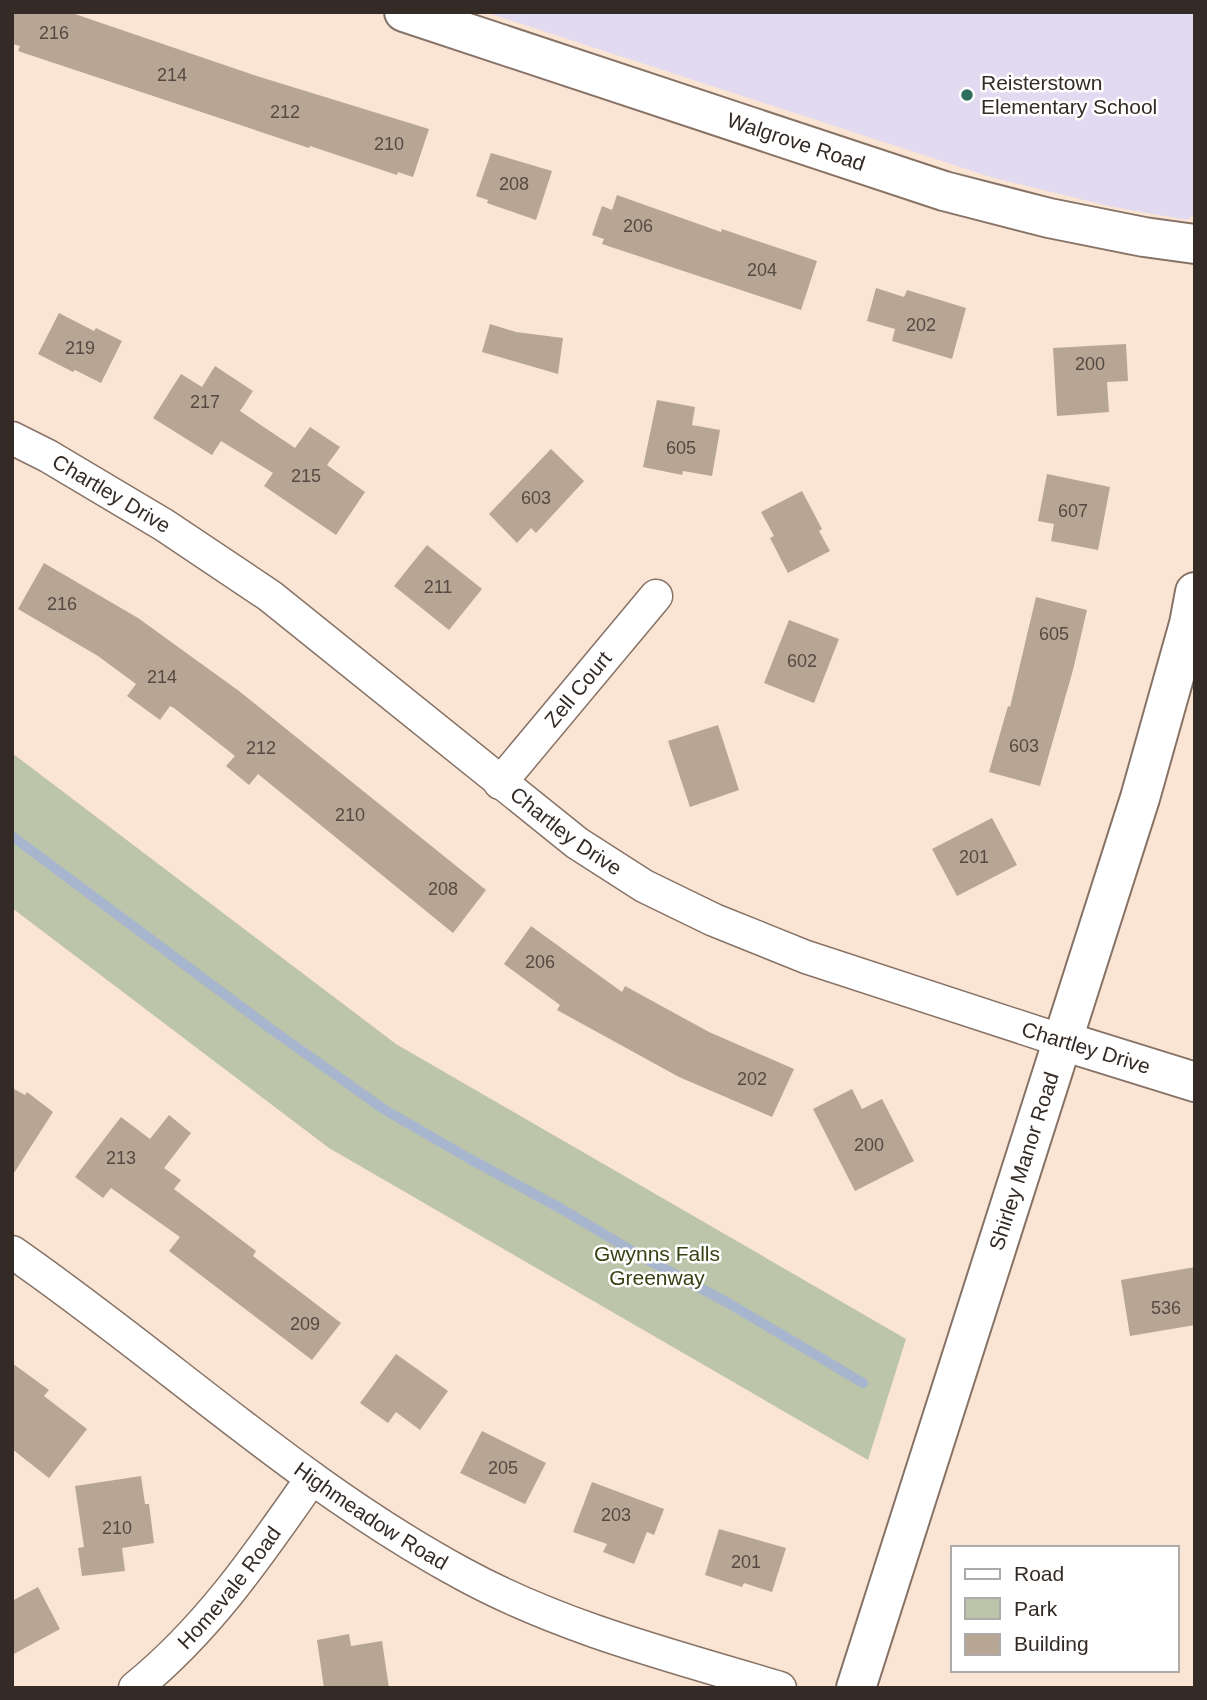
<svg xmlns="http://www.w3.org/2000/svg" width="1207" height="1700" font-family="Helvetica,sans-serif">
<rect width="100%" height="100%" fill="#fae4d4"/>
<path fill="#e1daf0" d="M485,12h710v202l-8,6 -78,-14 -115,-28z"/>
<path fill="#bcc4aa" d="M12,753l384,291 510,295 -38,121 -539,-312 -317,-240z"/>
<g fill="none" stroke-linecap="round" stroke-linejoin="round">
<path stroke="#a7b5cf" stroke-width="10" d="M12,836l259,193 114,81 85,49 90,49 79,47 91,49 133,79"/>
</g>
<g fill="#b8a695">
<path d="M12,12h57l191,65 169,52 -16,48 -15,-5 -1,3 -87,-29 -1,2 -291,-97 2,-5 -8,-2z"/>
<path d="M491,153l61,18 -16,49 -49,-17 1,-3 -12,-4z"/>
<path d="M617,195l104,37 1,-3 95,32 -16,49 -199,-66 2,-5 -12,-4 10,-29 10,4z"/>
<path d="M876,288l28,9 3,-7 59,18 -14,51 -60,-18 3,-12 -28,-8z"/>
<path d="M59,313l35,18 2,-3 26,13 -21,42 -26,-13 -2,2 -35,-18z"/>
<path d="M490,324l26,8 47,6 -5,36 -76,-22z"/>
<path d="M1126,344l2,37 -21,1 2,30 -52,4 -4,-68z"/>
<path d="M215,366l38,25 -13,20 55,37 15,-21 30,20 -13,18 38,27 -29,43 -72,-49 9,-13 -52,-32 -9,14 -59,-37 28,-44 21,13z"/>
<path d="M657,400l38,7 -3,18 28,5 -8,46 -29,-5 -1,4 -39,-8z"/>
<path d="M551,449l33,32 -48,52 -5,-5 -14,15 -28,-29z"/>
<path d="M1047,474l63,13 -12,63 -47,-9 3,-17 -16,-3z"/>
<path d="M802,491l20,38 -3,2 11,20 -42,22 -18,-35 4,-2 -13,-24z"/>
<path d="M427,545l55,44 -33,41 -55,-44z"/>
<path d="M44,563l94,55 101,73 247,199 -33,43 -195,-159 -9,11 -23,-19 9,-10 -61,-48 -4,-2 -10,14 -33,-24 9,-12 -38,-28 -80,-47z"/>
<path d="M1036,597l51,13 -14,60 -33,116 -51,-14 19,-66 2,1z"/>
<path d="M789,620l50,19 -25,64 -50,-20z"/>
<path d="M718,725l21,65 -49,17 -22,-66z"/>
<path d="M992,818l25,47 -60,31 -25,-47z"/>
<path d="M531,926l91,66 3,-6 84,46 85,37 -22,48 -93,-40 -122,-67 3,-5 -56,-41z"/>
<path d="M12,1088l13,7 2,-3 26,20 -41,64z"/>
<path d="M852,1089l10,20 20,-10 32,62 -59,30 -42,-82z"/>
<path d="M169,1115l22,18 -27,35 17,12 -7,9 82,62 -3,5 88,67 -29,37 -143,-109 11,-14 -69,-49 -8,10 -28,-21 46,-60 29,22z"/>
<path d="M1195,1267v58l-65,11 -9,-56z"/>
<path d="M396,1354l52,37 -28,39 -24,-18 -8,11 -28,-20z"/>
<path d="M12,1363l37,27 -5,6 43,33 -38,49 -37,-29z"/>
<path d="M482,1431l64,32 -21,41 -65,-31z"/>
<path d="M141,1476l4,28h4l5,39 -32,5 3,23 -43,5 -4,-28 6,-1 -9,-61z"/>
<path d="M592,1482l72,27 -10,26 -7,-3 -13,32 -31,-12 4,-8 -34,-12z"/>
<path d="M719,1529l67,19 -14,44 -28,-9 -2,4 -37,-12z"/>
<path d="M38,1587l22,42 -48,26v-54z"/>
<path d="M349,1634l2,12 31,-5 7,47h-65l-7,-48z"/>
</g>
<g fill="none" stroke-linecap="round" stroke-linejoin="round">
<defs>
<g id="street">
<path id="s1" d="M12,438l36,18 116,69 106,71 307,247 67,43 70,34 92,37 257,84"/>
<path id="s2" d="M500,783l156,-187"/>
<path id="s3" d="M12,1252c152,105 288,234 451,322 99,54 210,82 317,114"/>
<path id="s4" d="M135,1688c73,-59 124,-134 177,-210"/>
</g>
<g id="secondary">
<path id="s5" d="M404,12l540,179 105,27 95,19 51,7"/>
<path d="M1063,1041l132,41"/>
<path id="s6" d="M856,1688l284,-890 49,-174 6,-32"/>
</g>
</defs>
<use href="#street" stroke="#877366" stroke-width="35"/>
<use href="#secondary" stroke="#877366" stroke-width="42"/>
<use href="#street" stroke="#fff" stroke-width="32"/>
<use href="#secondary" stroke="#fff" stroke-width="38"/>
</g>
<circle fill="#2d6d5c" stroke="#fff" stroke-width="2.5" cx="967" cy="95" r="7"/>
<g text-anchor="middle" stroke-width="5" stroke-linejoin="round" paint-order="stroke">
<g font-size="18" fill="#554a42">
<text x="54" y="39">216</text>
<text x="172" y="81">214</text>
<text x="285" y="118">212</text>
<text x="389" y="150">210</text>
<text x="514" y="190">208</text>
<text x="638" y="232">206</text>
<text x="762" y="276">204</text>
<text x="921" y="331">202</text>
<text x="80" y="354">219</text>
<text x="1090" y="370">200</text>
<text x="205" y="408">217</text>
<text x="681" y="454">605</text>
<text x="306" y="482">215</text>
<text x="536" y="504">603</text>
<text x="1073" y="517">607</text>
<text x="438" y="593">211</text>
<text x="62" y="610">216</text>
<text x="1054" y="640">605</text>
<text x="802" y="667">602</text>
<text x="162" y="683">214</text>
<text x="1024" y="752">603</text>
<text x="261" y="754">212</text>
<text x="350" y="821">210</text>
<text x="974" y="863">201</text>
<text x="443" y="895">208</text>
<text x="540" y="968">206</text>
<text x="752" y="1085">202</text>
<text x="869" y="1151">200</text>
<text x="121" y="1164">213</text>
<text x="1166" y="1314">536</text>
<text x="305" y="1330">209</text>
<text x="503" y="1474">205</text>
<text x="616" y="1521">203</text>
<text x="117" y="1534">210</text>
<text x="746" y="1568">201</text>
</g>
<g font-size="21" fill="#342b26" stroke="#fff" text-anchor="start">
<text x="981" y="90">Reisterstown<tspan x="981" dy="24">Elementary School</tspan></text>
</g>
<g font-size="21" fill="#342b26" stroke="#fff">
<text dy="7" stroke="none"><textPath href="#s5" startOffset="413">Walgrove Road</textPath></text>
<text dy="7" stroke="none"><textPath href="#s1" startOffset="114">Chartley Drive</textPath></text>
<text dy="7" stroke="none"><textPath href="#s2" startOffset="122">Zell Court</textPath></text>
<text dy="7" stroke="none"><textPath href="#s1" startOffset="681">Chartley Drive</textPath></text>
<text transform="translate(1086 1048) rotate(17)" y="7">Chartley Drive</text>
<text dy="7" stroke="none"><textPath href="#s6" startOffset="553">Shirley Manor Road</textPath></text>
<text dy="7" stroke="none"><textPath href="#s3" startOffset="446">Highmeadow Road</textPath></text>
<text dy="7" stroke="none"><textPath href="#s4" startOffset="138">Homevale Road</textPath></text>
</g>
<g font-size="21" fill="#374112" stroke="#fff">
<text x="657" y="1261">Gwynns Falls<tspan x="657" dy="24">Greenway</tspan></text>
</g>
</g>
<rect width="1207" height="1700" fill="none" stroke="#342b26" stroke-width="28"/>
<rect x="951" y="1546" width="228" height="126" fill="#ffffff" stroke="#aeaaa8" stroke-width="2"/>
<rect x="965" y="1569" width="35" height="10" fill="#ffffff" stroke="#aeaaa8" stroke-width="2"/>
<text x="1014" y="1581" font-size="21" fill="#342b26">Road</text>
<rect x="965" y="1598" width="35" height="21" fill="#bcc4aa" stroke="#aeaaa8" stroke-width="2"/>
<text x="1014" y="1616" font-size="21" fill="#342b26">Park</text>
<rect x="965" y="1634" width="35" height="21" fill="#b8a695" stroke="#aeaaa8" stroke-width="2"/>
<text x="1014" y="1651" font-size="21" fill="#342b26">Building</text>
</svg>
